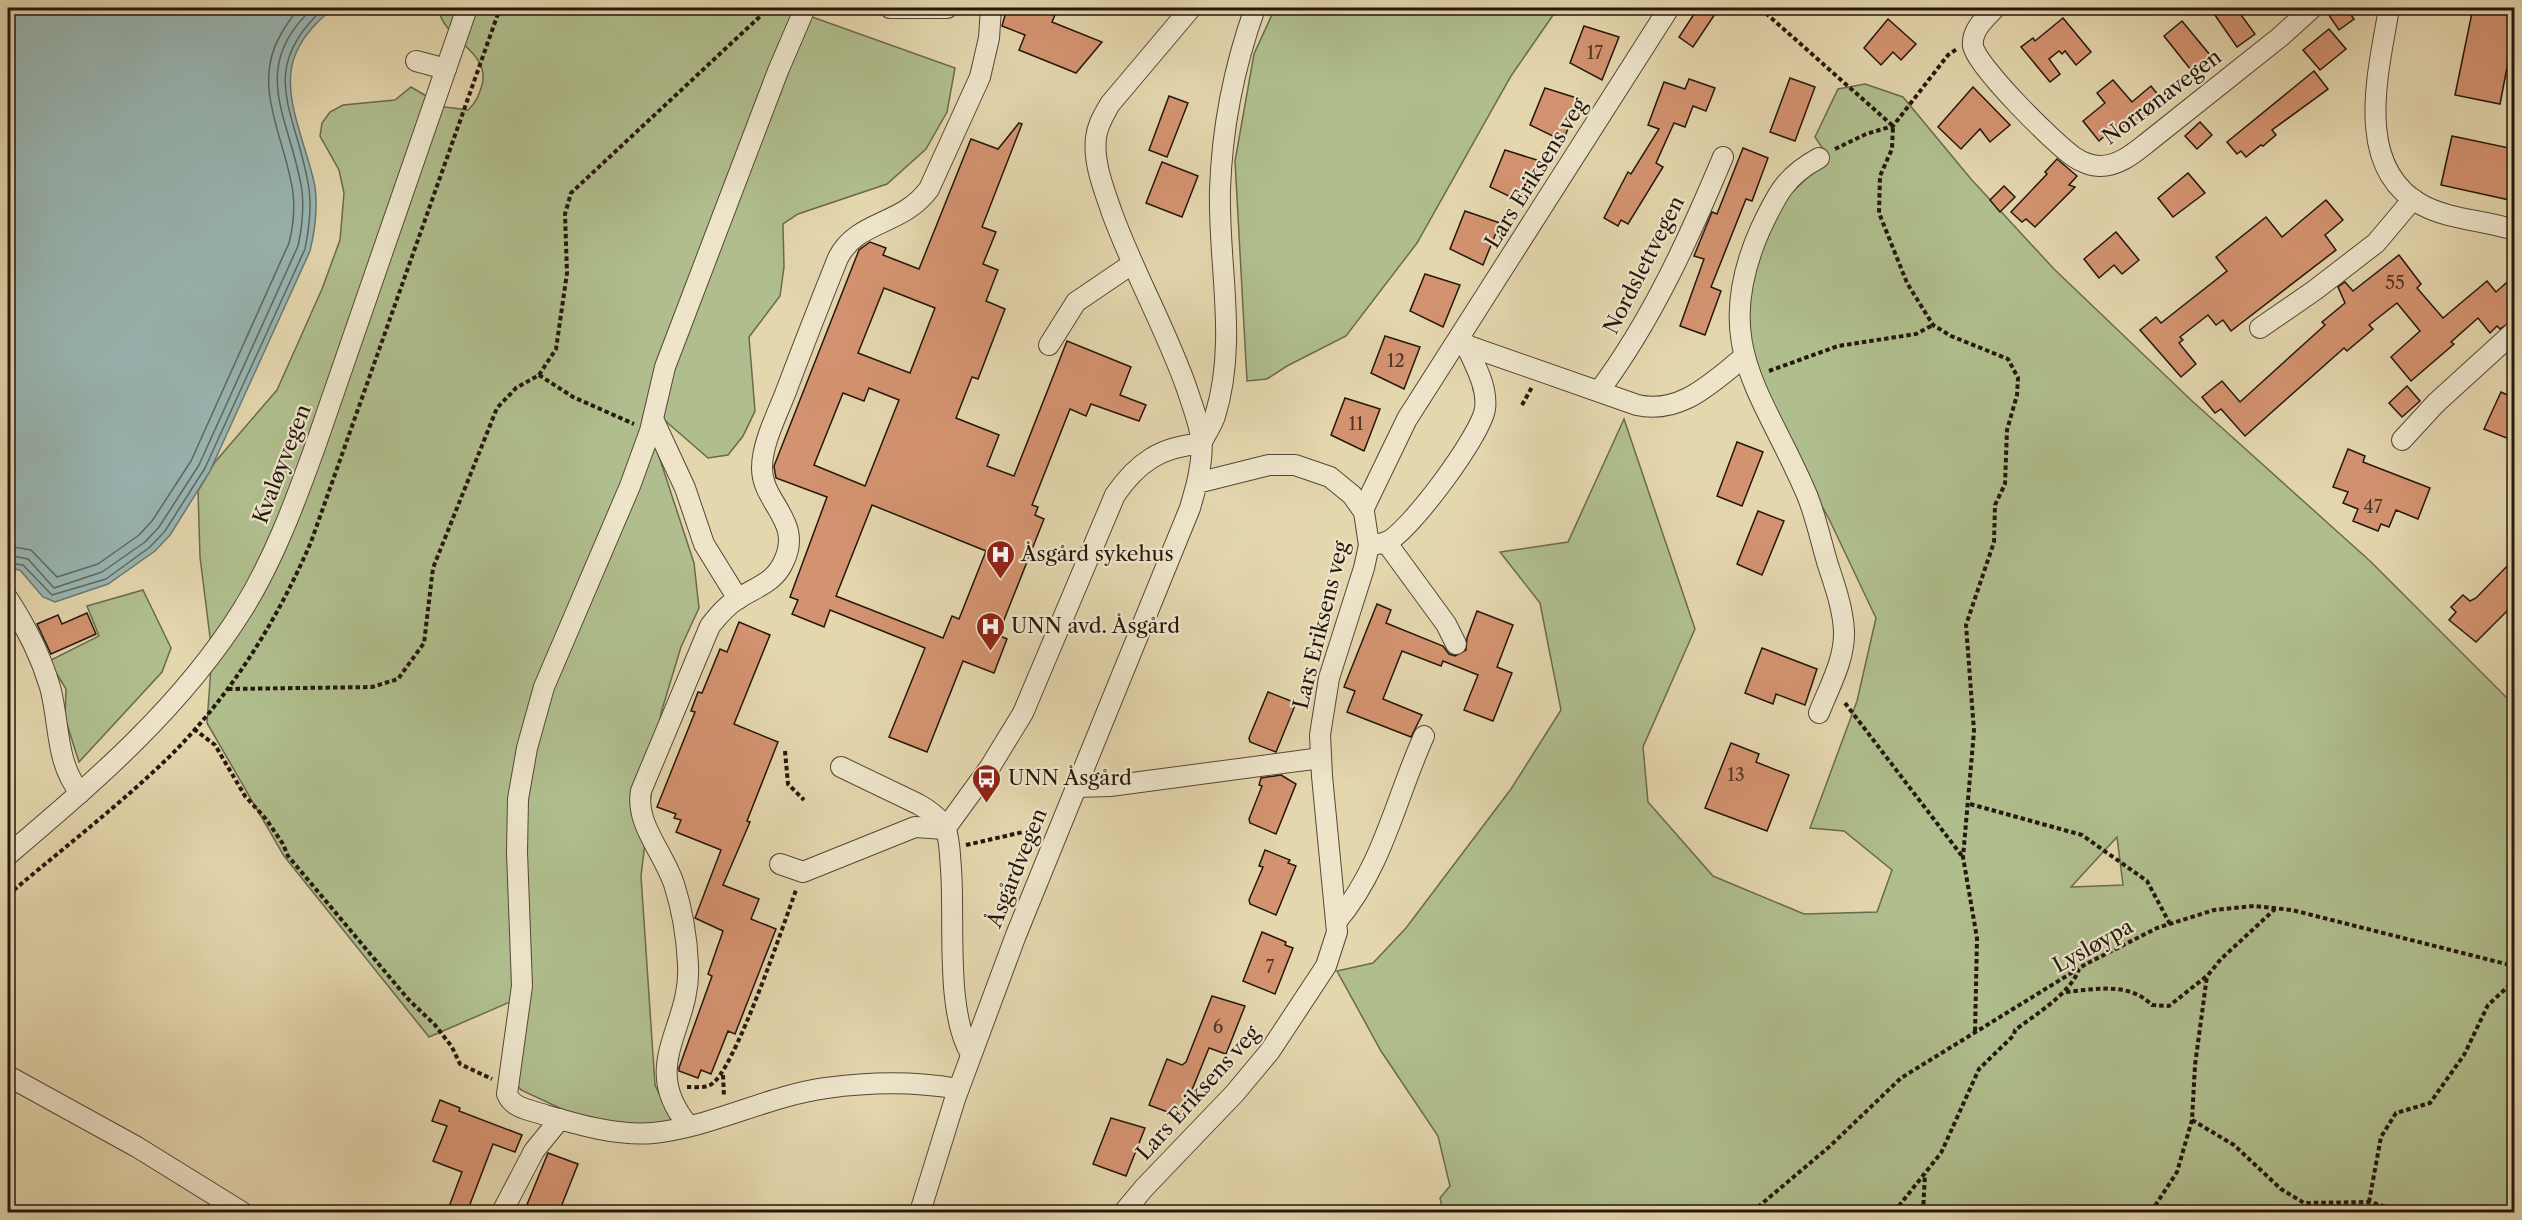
<svg xmlns="http://www.w3.org/2000/svg" width="2522" height="1220" font-family="'Libre Caslon Text',serif">
<rect width="100%" height="100%" fill="#e4d6ad"/>
<filter id="stains"><feTurbulence type="fractalNoise" baseFrequency=".00333" numOctaves="4"/><feColorMatrix values="0 0 0 0 .2 0 0 0 0 .09 0 0 0 0 .02 0 0 0 .5 -.17"/></filter>
<radialGradient id="worn" r=".72"><stop offset=".6" stop-color="#630" stop-opacity="0"/><stop offset="1" stop-color="#630" stop-opacity=".3"/></radialGradient>
<g fill="#b0be8d" stroke="#6a6a4e" stroke-width="1.5" fill-rule="evenodd">
<path d="M438,8h349l168,60 -8,44 -21,37 -39,35 -89,30 -15,10 1,43 -4,29 -31,41 6,74 -12,25 -15,19 -20,3 -46,-40 -11,14 43,131 5,45 -18,39 -20,66 -20,163 14,209 18,38 -36,4 -56,-9 -60,-28 -5,-6 8,-88 -95,41 -145,-181 -77,-133 5,-70 -12,-96 -2,-66 17,-29 62,-72 45,-101 18,-49 4,-47 -5,-23 -19,-34 2,-13 8,-11 13,-7 52,-5 16,-13 34,20 23,3c8,-7 11,-15 14,-25 9,-34 -38,-44 -44,-77z"/>
<path d="M1275,8h283l-47,68 -94,167 -71,93 -59,30 -20,13 -20,2 -12,-220 19,-107z"/>
<path d="M1865,84l38,13 68,82 83,90 137,131 179,161 144,144v507h-1071l-3,-14 10,-12 -12,-50 -57,-85 -44,-80 36,-8 33,-35 105,-139 50,-79 -21,-107 -40,-51 68,-10 56,-123 71,210 -52,118 5,55 65,74 91,38 73,-2 15,-42 -48,-39 -34,-3 47,-127 19,-83 -46,-97 -53,-98 -27,-64 -4,-74 35,-82 33,-32 11,-19 -10,-15 23,-48zM2117,837l6,48 -51,2h-1z"/>
<path d="M143,590l28,58 -9,24 -83,90 -14,-44 1,-29 -17,-28 50,-25 -12,-30z"/>
</g>
<path fill="#99b7b4" stroke="#6b7772" stroke-width="1.5" d="M8,8h325c-15,13 -29,26 -37,45 -18,39 12,94 19,134 3,22 0,43 -5,64l-100,220 -40,64 -15,16 -47,33 -53,18 -12,-5 -23,-27 -12,-2z"/>
<g fill="none" stroke-linecap="round" stroke-linejoin="round">
<g stroke="#5f6761" stroke-width="1.5">
<path d="M8,546l23,4 26,27 41,-13 41,-29 13,-14 39,-60 98,-218c4,-16 6,-33 4,-50 -7,-54 -43,-107 -12,-159 6,-10 11,-19 19,-26"/>
<path d="M8,555l20,4 26,29 48,-16 43,-30 14,-15 40,-62 99,-219c4,-18 6,-36 4,-55 -10,-70 -56,-122 11,-183"/>
<path d="M8,563l15,2 29,30 54,-16 44,-32 15,-16 40,-63 100,-219c4,-20 7,-40 4,-60 -11,-76 -55,-117 15,-181"/>
</g>
</g>
<g fill="#d49370" stroke="#25170e" stroke-width="1.5" fill-rule="evenodd">
<path d="M1007,8h51l-6,14 50,20 -26,31 -57,-23 6,-15 -23,-9z"/>
<path d="M1698,8h21l-26,39 -14,-10z"/>
<path d="M2210,8h26l19,26 -18,13z"/>
<path d="M2324,8h22l8,11 -15,11z"/>
<path d="M2473,8l41,1v22l-14,73 -45,-9z"/>
<path d="M2063,18l28,34 -15,13 -11,-14 -3,3 -3,-3 -10,8 11,15 -10,8 -29,-35 12,-9 2,3z"/>
<path d="M1888,19l28,25 -15,16 -8,-8 -12,13 -17,-17z"/>
<path d="M2182,21l28,34 -19,15 -27,-34z"/>
<path d="M1584,26l35,11 -17,43 -32,-17z"/>
<path d="M2329,29l17,20 -26,21 -17,-20z"/>
<path d="M2314,71l14,18 -56,41 4,5 -13,11 -2,-1 -15,12 -5,-6 -4,3 -10,-12z"/>
<path d="M1790,78l25,9 -20,54 -25,-9z"/>
<path d="M1689,79l26,9 -9,23 -13,-5 -8,21 -11,-4 -18,40 7,4 -35,57 -7,-4 -3,6 -14,-8 24,-46 3,2 28,-45 -11,-4 16,-43 21,7z"/>
<path d="M2113,80l19,22 19,-16 12,15 -33,28 -4,-5 -15,13 -3,-4 -9,8 -16,-20 22,-18 -8,-10z"/>
<path d="M1973,87l37,38 -20,17 -10,-13 -19,20 -23,-22z"/>
<path d="M1545,88l35,11 -17,42 -33,-16z"/>
<path d="M1169,96l19,7 -21,54 -18,-7z"/>
<path d="M2200,122l12,13 -15,14 -12,-13z"/>
<path d="M1019,123l3,1 -40,103 14,5 -13,32 15,6 -12,31 19,8 -27,70 -6,-2 -16,41 43,17 -12,31 27,10 53,-135 64,26 -11,28 26,10 -7,16 -48,-17 -5,12 -16,-7 -38,96 6,2 -3,8 9,4 -46,116 9,4 -13,34 -31,-12 -36,91 -38,-15 36,-89 -95,-38 -6,17 -32,-13 6,-14 -8,-3 37,-100 -51,-19 -2,-12 85,-216 11,-8 16,6 -3,7 36,14 52,-130 27,10zM884,288l51,20 -25,65 -52,-20zM869,388l30,12 -34,86 -51,-21 29,-72 21,8zM872,505l114,46 -27,68 -7,-3 -9,22 -107,-42z"/>
<path d="M2452,136l62,13v52l-73,-16z"/>
<path d="M1743,148l25,10 -16,43 -6,-2 -35,88 10,4 -16,44 -25,-9 24,-67 -10,-3 18,-44 5,2z"/>
<path d="M1505,150l35,11 -17,42 -33,-16z"/>
<path d="M2057,159l20,17 -8,9 6,2 -40,40 -9,-8 -4,3 -11,-10 36,-38 -2,-2z"/>
<path d="M1162,162l36,14 -16,41 -36,-14z"/>
<path d="M2188,173l17,20 -32,24 -15,-19z"/>
<path d="M2004,186l11,11 -15,15 -10,-12z"/>
<path d="M2326,200l17,20 -18,15 11,15 -105,81 -8,-11 -7,5 -8,-10 -28,22 3,3 -4,3 17,21 -15,13 -41,-47 16,-13 5,6 66,-52 -11,-14 50,-40 16,20z"/>
<path d="M1465,211l35,12 -17,42 -33,-16z"/>
<path d="M2116,232l23,28 -17,14 -8,-9 -15,13 -15,-19z"/>
<path d="M2399,255l22,29 -4,4 26,30 44,-37 9,11 18,-16v44l-14,9 -3,-3 -7,7 -12,-15 -27,24 3,2 -43,37 -20,-24 29,-26 -23,-28 -28,22 4,4 -26,22 -3,-3 -99,88 -24,-27 -6,4 -13,-16 20,-16 18,21 85,-77 -3,-3 23,-19 -7,-16 7,-5 8,9z"/>
<path d="M1425,274l35,11 -17,42 -33,-16z"/>
<path d="M1385,336l35,11 -16,42 -33,-16z"/>
<path d="M2407,386l13,15 -18,16 -13,-14z"/>
<path d="M2501,392l13,6v43l-30,-12z"/>
<path d="M1345,398l35,11 -16,42 -33,-16z"/>
<path d="M1737,442l26,10 -21,54 -25,-10z"/>
<path d="M2348,449l17,7 -2,6 67,26 -12,31 -22,-9 -7,17 -8,-3 -3,7 -25,-10 5,-12 -15,-6 5,-11 -15,-5z"/>
<path d="M1758,511l26,10 -22,54 -25,-11z"/>
<path d="M2514,559v45l-38,38 -27,-22 7,-8 -5,-5 12,-12 7,6 6,-3z"/>
<path d="M1377,604l14,6 -5,13 57,23 6,8 6,2 11,-6 1,-12 10,-27 36,14 -16,42 15,6 -19,48 -29,-11 14,-35 -35,-14 -2,5 -39,-15 -19,48 39,16 -11,22 -64,-25 8,-21 -11,-4z"/>
<path d="M87,613l9,21 -45,20 -14,-30 21,-9 4,9z"/>
<path d="M739,622l31,13 -36,89 44,18 -31,79 3,1 -27,63 36,14 -8,20 25,10 -41,105 -7,-3 -17,43 -10,-4 -3,8 -19,-7v-3l33,-92 -4,-2 15,-43 -28,-13 26,-68 -45,-18 5,-12 -7,-2 2,-4 -19,-7 38,-95 -4,-1 7,-19 4,1 18,-44 7,3z"/>
<path d="M1762,648l55,21 -12,36 -29,-11 -3,10 -28,-11z"/>
<path d="M1268,692l28,11 -20,49 -26,-10 -1,-4z"/>
<path d="M1731,743l28,11 -3,8 33,13 -22,56 -62,-23z"/>
<path d="M1281,775l15,9 -20,50 -26,-11 -1,-4 13,-33 -3,-1 2,-7z"/>
<path d="M1265,850l25,10 -2,3 8,3 -20,49 -26,-11 -1,-4 14,-33 -4,-1z"/>
<path d="M1262,932l24,10 -1,3 8,3 -18,46 -32,-13z"/>
<path d="M1212,996l33,10 -19,48 -17,-6 -28,69 -32,-12 18,-46 15,6 4,-3z"/>
<path d="M440,1100l20,8 -1,3 63,24 -7,17 -22,-8 -26,68h-20l15,-40 -29,-11 14,-35 -15,-5z"/>
<path d="M1111,1118l34,10 -19,48 -33,-12z"/>
<path d="M548,1153l30,11 -19,48h-35z"/>
</g>
<g fill="none" stroke-linecap="round" stroke-linejoin="round">
<defs>
<g id="minor">
<path d="M805,8l-27,63 -113,296 -15,64 -20,55 -86,201 -17,61 -9,51 -1,53 5,134 -15,108c6,15 24,16 38,21 34,10 73,21 108,18 59,-6 114,-37 173,-45 44,-6 88,-7 132,1"/>
<path d="M890,8h57"/>
<path d="M1191,8l-81,96c-6,11 -13,21 -14,34 -3,25 8,51 16,75 22,60 54,116 75,176 5,16 12,33 14,49 2,15 -1,30 -4,45"/>
<path d="M1995,8c-10,10 -24,23 -22,38 4,21 82,98 101,111 7,5 18,9 26,9 19,0 34,-13 48,-24l132,-105 32,-29"/>
<path d="M2389,8c-10,62 -37,159 33,197 28,15 63,15 92,25"/>
<path d="M416,61l30,8"/>
<path d="M2260,328l55,-38 61,-47 37,-44"/>
<path d="M1457,342l180,63c44,10 75,-23 107,-48"/>
<path d="M1049,345l27,-43 56,-38"/>
<path d="M1599,391c53,-71 90,-153 124,-234"/>
<path d="M653,419l32,69 19,56 34,55"/>
<path d="M2402,440l34,-37 78,-71"/>
<path d="M1363,510l44,-91 262,-411"/>
<path d="M1386,542l60,82 10,20"/>
<path d="M1369,545c6,-1 13,-1 18,-3 24,-12 94,-107 98,-133 3,-23 -11,-45 -20,-66"/>
<path d="M8,599c17,26 33,58 42,88 10,37 5,74 30,106"/>
<path d="M1819,713c10,-26 26,-53 25,-82 -1,-22 -9,-45 -16,-66 -7,-23 -12,-48 -21,-70 -43,-102 -98,-149 -47,-265 16,-34 25,-54 59,-72"/>
<path d="M841,767l77,37c9,5 22,14 27,24 5,10 5,30 6,41 4,50 -6,143 20,185"/>
<path d="M1075,787l35,-1 211,-28"/>
<path d="M945,829l45,-62 33,-54 92,-218c22,-32 46,-49 86,-51 4,-9 11,-19 14,-28 23,-74 3,-151 5,-226 2,-64 14,-123 35,-182"/>
<path d="M8,855c87,-74 174,-148 235,-246 31,-50 52,-107 72,-162l152,-439"/>
<path d="M780,864l23,8 112,-45 30,2"/>
<path d="M1337,921c45,-53 59,-123 87,-185"/>
<path d="M8,1076l129,71 105,65"/>
<path d="M688,1125c-50,-60 4,-98 0,-160 -1,-27 -6,-56 -14,-81 -10,-31 -39,-60 -33,-93l69,-165c8,-10 15,-19 26,-26 19,-13 38,-16 48,-39 19,-40 -22,-58 -22,-93 0,-24 14,-51 23,-74 17,-45 35,-91 53,-136 19,-38 64,-32 91,-69l51,-112 9,-39 2,-30"/>
<path d="M502,1212l32,-61 26,-32"/>
<path d="M920,1212l35,-113 61,-164 174,-427 7,-25 72,-18h26l35,12 22,18 12,17 5,33 -5,23 -35,110 -9,57 2,41 15,156 -11,34 -56,85 -35,42 -91,95 -20,24"/>
</g>
</defs>
<use href="#minor" stroke="#554736" stroke-width="22"/>
<g stroke="#25170e" stroke-width="4" stroke-dasharray="4.5 3" stroke-linecap="butt">
<path d="M1760,8l133,118 -1,23 -12,27 -1,37 28,70 26,42 18,11 57,23 10,19 -1,17 -10,35 -2,54 -10,21 -1,37 -28,83 8,106 -11,126 14,81 -2,95"/>
<path d="M1835,149l31,-15 27,-8 55,-71 9,-6"/>
<path d="M1769,371l69,-25 78,-12 17,-9"/>
<path d="M539,375l34,22 61,27"/>
<path d="M1522,405l10,-18"/>
<path d="M228,689l144,-2 26,-8 26,-36 9,-75 64,-160 19,-20 23,-13 17,-26 11,-76 -2,-59 6,-21 198,-185"/>
<path d="M1845,703l117,153"/>
<path d="M194,729l21,16 30,51 21,23 17,25 5,12 120,143 27,26 17,22 8,17 32,15"/>
<path d="M785,751l3,33 16,16"/>
<path d="M1970,804l112,31 65,46 23,43"/>
<path d="M966,845l75,-17"/>
<path d="M8,895c53,-45 109,-88 160,-137 62,-61 109,-137 143,-216l189,-534"/>
<path d="M2066,992c30,-3 63,-10 86,13l17,1 39,-31 13,-16 54,-50"/>
<path d="M723,1075l1,22"/>
<path d="M687,1087c7,0 17,1 23,-2 23,-9 75,-165 86,-195"/>
<path d="M2192,1120l42,25 47,44 23,14 65,-1 36,10"/>
<path d="M2369,1202l12,-65 15,-24 34,-10 34,-48 24,-50 26,-24"/>
<path d="M1752,1212l77,-65 72,-69 185,-114 71,-36 57,-18 40,-4 38,4 222,56"/>
<path d="M1894,1212l47,-59 38,-84 35,-34 1,-5c20,-15 56,-37 64,-61"/>
<path d="M1923,1212l2,-38"/>
<path d="M2151,1212l26,-40 15,-52 3,-55 12,-89"/>
</g>
<use href="#minor" stroke="#ede4ca" stroke-width="20"/>
</g>
<defs>
<symbol id="hospital-pin" viewBox="-11 -11 22 30"><path d="M0 17L-7.5 6A9.5 9.5 0 1 1 7.5 6Z" fill="#8f2418" stroke="#ede4ca"/><path d="M-5-5h3v3.5h4V-5h3V5h-3V1.5h-4V5h-3Z" fill="#fff"/></symbol>
<symbol id="bus-pin" viewBox="-11 -11 22 30"><path d="M0 17L-7.5 6A9.5 9.5 0 1 1 7.5 6Z" fill="#8f2418" stroke="#ede4ca"/><path d="M-5-6H5V4H4V6H2V4H-2V6H-4V4H-5ZM-3.5-4V0h7V-4ZM-3.5 1.2v1.5H-2V1.2ZM2 1.2v1.5H3.5V1.2Z" fill="#fff"/></symbol>
</defs>
<g fill-rule="evenodd">
<use href="#hospital-pin" x="984" y="538" width="33" height="45"/>
<use href="#hospital-pin" x="974" y="610" width="33" height="45"/>
<use href="#bus-pin" x="970" y="762" width="33" height="45"/>
</g>
<g text-anchor="middle" stroke-width="4.5" stroke-linejoin="round" paint-order="stroke">
<g font-size="18" fill="#513626">
<text x="1595" y="59">17</text>
<text x="2395" y="289">55</text>
<text x="1396" y="367">12</text>
<text x="1356" y="430">11</text>
<text x="2373" y="513">47</text>
<text x="1736" y="781">13</text>
<text x="1270" y="973">7</text>
<text x="1218" y="1033">6</text>
</g>
<g font-size="21" fill="#25170e" stroke="#ede4ca">
<text transform="translate(2162 97) rotate(-37)" y="7">Norrønavegen</text>
<text transform="translate(1536 173) rotate(-58)" y="7">Lars Eriksens veg</text>
<text transform="translate(1644 265) rotate(-63)" y="7">Nordslettvegen</text>
<text transform="translate(282 464) rotate(-69)" y="7">Kvaløyvegen</text>
<text transform="translate(1321 625) rotate(-76)" y="7">Lars Eriksens veg</text>
<text transform="translate(1017 868) rotate(-68)" y="7">Åsgårdvegen</text>
<text transform="translate(2093 946) rotate(-29)" y="7">Lysløypa</text>
<text transform="translate(1198 1093) rotate(-48)" y="7">Lars Eriksens veg</text>
</g>
<g font-size="21" fill="#25170e" stroke="#ede4ca" text-anchor="start">
<text x="1021" y="561">Åsgård sykehus</text>
<text x="1011" y="633">UNN avd. Åsgård</text>
<text x="1008" y="785">UNN Åsgård</text>
</g>
</g>
<rect width="2522" height="1220" fill="none" stroke="#e4d6ad" stroke-width="30"/>
<rect x="9" y="9" width="2504" height="1202" fill="none" stroke="#25170e" stroke-width="3"/>
<rect x="15" y="15" width="2492" height="1190" fill="none" stroke="#25170e" stroke-width="1.5"/>
<rect width="100%" height="100%" filter="url(#stains)"/>
<rect width="100%" height="100%" fill="url(#worn)"/>
</svg>
